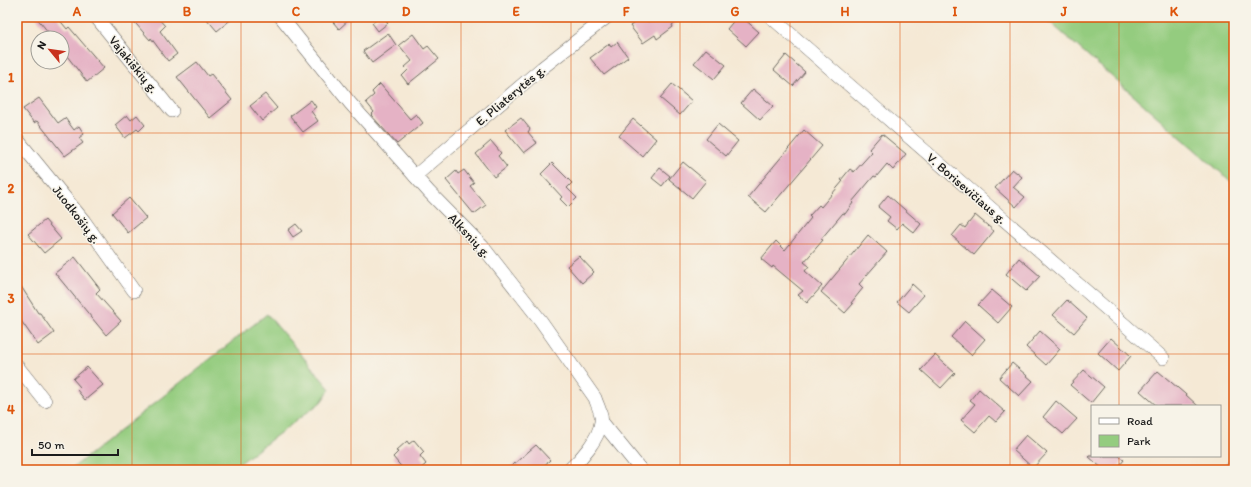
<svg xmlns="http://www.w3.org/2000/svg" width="1251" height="487" font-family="Itim,sans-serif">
<rect width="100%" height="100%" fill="#f7f3e8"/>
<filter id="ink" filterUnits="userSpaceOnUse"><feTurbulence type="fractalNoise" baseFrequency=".025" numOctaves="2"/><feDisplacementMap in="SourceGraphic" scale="8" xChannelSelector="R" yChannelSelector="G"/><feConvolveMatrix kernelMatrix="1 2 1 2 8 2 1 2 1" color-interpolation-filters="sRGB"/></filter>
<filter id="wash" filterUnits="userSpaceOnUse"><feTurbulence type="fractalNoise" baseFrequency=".012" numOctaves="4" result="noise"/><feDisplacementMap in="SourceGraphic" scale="16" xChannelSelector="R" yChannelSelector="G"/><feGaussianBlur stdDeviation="0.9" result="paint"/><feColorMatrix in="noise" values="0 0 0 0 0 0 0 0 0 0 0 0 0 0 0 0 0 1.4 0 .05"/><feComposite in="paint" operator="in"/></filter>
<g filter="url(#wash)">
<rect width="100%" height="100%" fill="#f5e9d5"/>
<g fill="#94cc7f" stroke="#58744e">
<path d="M1044,17h190v167z"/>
<path d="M267,314l63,75 -9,13 -90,68h-161z"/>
</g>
<g id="blocks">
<g fill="#e5b2c5">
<path d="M36,17h21l10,12 2,-2 35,41 -17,14 -20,-26 -5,4v-22h-9z"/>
<path d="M130,17h27l8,9 -5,5 17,23 -9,7 -17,-23 -1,2z"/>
<path d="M205,17h29l-17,14z"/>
<path d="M339,17h13l-13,12 -6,-7z"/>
<path d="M380,17h3l5,6 -10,8 -6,-8z"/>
<path d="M642,17h2l4,5 7,-5h27l-10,8 1,2 -16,12 -2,-4 -12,8 -13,-17z"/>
<path d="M737,17h5l17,15 -13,14 -19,-17z"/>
<path d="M388,33l8,12 -24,18 -9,-12z"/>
<path d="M413,34l11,15 4,-3 11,13 -31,25 -6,-8 6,-6 -3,-3 7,-6 -13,-16z"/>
<path d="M617,42l11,15 -24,18 -14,-17 19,-14 2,3z"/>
<path d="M706,49l20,16 -12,14 -20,-16z"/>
<path d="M786,55l19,17 -12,14 -19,-16z"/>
<path d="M197,62l11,14 3,-2 21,26 -22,18 -33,-41z"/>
<path d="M380,84l30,35 6,-5 7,9 -26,21 -26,-29 3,-3 -8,-10 8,-7 -2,-3z"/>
<path d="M672,84l20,17 -12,14 -20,-17z"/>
<path d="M753,89l20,17 -13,14 -19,-17z"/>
<path d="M265,94l12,14 -15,13 -12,-15z"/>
<path d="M39,98l19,25 7,-5 9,12 5,-4 5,8 -5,4 4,5 -18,13 -28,-35 -3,2 -11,-14z"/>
<path d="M311,100l5,7 -5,4 7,10 -15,11 -13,-16z"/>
<path d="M127,115l4,5 6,-5 8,10 -6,6 -2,-2 -12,9 -10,-13z"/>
<path d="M521,118l9,11 -2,3 9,11 -13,10 -19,-23z"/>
<path d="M633,119l23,20 -14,17 -23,-20z"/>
<path d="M718,124l20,17 -12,15 -20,-17z"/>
<path d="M804,130l18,16 -56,66 -18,-15z"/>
<path d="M882,134l24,20 -13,16 -6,-6 -11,13 -2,-1 -22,26 1,1 -8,11 -2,-1 -22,26 2,1 -19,22 5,4 -4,5 17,15 -15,17 -9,-8 5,-4 -30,-25 -1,2 -11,-9 15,-18 9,9 26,-32 -2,-2 10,-11 2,2 22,-26 -2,-1 9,-11 4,3 18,-20 -3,-3z"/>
<path d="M491,141l10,12 -3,3 9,11 -13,10 -18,-23z"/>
<path d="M683,162l23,19 -14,17 -23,-19z"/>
<path d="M552,163l20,20 -5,5 10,10 -9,9 -8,-8 2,-2 -21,-23z"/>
<path d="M660,168l10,8 -8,10 -10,-8z"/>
<path d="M1012,169l10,8 -9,10 12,10 -9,10 -21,-19z"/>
<path d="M464,170l10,13 -4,3 16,19 -12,9 -28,-34 10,-9 2,3z"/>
<path d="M888,195l33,29 -7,9 -12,-10 -5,6 -10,-8 3,-4 -12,-10z"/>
<path d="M129,198l17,20 -18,15 -16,-20z"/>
<path d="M975,215l19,16 -20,24 -22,-19 9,-11 4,3z"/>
<path d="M45,220l16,19 -17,14 -16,-19z"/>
<path d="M296,224l6,7 -9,6 -5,-7z"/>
<path d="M868,235l19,17 -28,32 4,4 -12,15 2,1 -8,9 -24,-21z"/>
<path d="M579,256l15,16 -12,11 -15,-17z"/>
<path d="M75,257l25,32 -4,4 25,28 -15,14 -51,-62z"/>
<path d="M1019,258l21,18 -14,15 -20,-17z"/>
<path d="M17,280l21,33h2l14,20 -16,12 -21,-30z"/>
<path d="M912,284l12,11 -15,17 -12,-10z"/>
<path d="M992,290l20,17 -14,16 -20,-18z"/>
<path d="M1067,300l20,18 -13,15 -21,-18z"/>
<path d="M965,321l20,18 -14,16 -20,-18z"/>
<path d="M1040,331l20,18 -14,16 -20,-18z"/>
<path d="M1111,338l20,18 -13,15 -20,-18z"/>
<path d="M935,355l20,18 -14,15 -20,-18z"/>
<path d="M1012,363l21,18 -14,15 -20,-18z"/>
<path d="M87,367l16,18 -18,15 -8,-10 3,-3 -7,-8z"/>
<path d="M1084,370l20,17 -13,16 -21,-18z"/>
<path d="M1158,371l27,23 13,12h-41l-17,-15z"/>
<path d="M979,389l26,23 -9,10 -7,-6 -14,16 -14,-12 14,-16 -5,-4z"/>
<path d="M1056,401l21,18 -14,15 -20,-17z"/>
<path d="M1026,435l21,18 -14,15 -20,-18z"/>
<path d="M414,440l10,12 -4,4 6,8 -7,6h-15l-11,-13 5,-5 -2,-1 11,-10 2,3z"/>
<path d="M536,445l14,15 -11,10h-32z"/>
<path d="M1088,456h31l5,4 -8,10h-12z"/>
</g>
</g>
</g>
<g filter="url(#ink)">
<use href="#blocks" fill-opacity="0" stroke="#68645d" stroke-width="1"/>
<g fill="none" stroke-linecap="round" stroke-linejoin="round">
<defs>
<g id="minor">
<path d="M96,17l76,94"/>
<path d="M281,17l69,86 79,89 54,55 58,74 54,77c2,7 8,17 6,24 -2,17 -20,37 -32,48"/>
<path d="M771,17l392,341"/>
<path d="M17,139l67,82 50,70"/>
<path d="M415,176l127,-108 65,-51"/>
<path d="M17,366l28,35"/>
<path d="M602,422l39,48"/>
<path d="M1231,470l3,-4"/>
</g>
</defs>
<use href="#minor" stroke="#68645d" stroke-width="14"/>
<use href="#minor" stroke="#fff" stroke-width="13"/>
</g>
</g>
<path fill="none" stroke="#de560d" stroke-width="1" stroke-opacity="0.55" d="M132,17v453M241,17v453M351,17v453M461,17v453M571,17v453M680,17v453M790,17v453M900,17v453M1010,17v453M1119,17v389M17,133h1217M17,244h1217M17,354h1217M1119,456v14"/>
<g text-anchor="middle" stroke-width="3" stroke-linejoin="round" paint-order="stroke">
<g font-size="13" fill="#1c1c1c" stroke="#f7f3e8">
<text transform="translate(134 64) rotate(51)" y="5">Vajakiškių g.</text>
<text transform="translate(510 95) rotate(-40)" y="5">E. Pliaterytės g.</text>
<text transform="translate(967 188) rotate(41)" y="5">V. Borisevičiaus g.</text>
<text transform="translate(77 214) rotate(52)" y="5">Juodkošių g.</text>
<text transform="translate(470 235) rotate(47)" y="5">Alksnių g.</text>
</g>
</g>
<rect width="1251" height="487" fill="none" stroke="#f7f3e8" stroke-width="44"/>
<rect x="1091" y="405" width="130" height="52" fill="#f7f3e8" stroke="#9f9d96"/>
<rect x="1099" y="418" width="20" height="6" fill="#ffffff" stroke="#9f9d96"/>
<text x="1127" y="425" font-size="12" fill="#1c1c1c">Road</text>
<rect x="1099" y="435" width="20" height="12" fill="#94cc7f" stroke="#9f9d96"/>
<text x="1127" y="445" font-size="12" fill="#1c1c1c">Park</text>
<g transform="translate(50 50) rotate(299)"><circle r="19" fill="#f7f3e8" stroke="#9f9d96"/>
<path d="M0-3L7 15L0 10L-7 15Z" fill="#c8321e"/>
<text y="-6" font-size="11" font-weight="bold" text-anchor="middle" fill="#1c1c1c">N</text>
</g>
<path d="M32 449v6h86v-6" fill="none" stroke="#1c1c1c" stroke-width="2"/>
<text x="38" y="449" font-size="12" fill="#1c1c1c" stroke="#f7f3e8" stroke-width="3" paint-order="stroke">50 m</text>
<rect x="22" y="22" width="1207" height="443" fill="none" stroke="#de560d" stroke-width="1.5"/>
<g font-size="13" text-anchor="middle" font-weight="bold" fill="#de560d">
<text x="77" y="16">A</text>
<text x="187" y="16">B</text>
<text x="296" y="16">C</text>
<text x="406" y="16">D</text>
<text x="516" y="16">E</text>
<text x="626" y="16">F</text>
<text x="735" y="16">G</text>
<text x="845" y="16">H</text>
<text x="955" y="16">I</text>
<text x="1064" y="16">J</text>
<text x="1174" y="16">K</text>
<text x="11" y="82">1</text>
<text x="11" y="193">2</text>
<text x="11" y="303">3</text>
<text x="11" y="414">4</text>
</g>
</svg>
